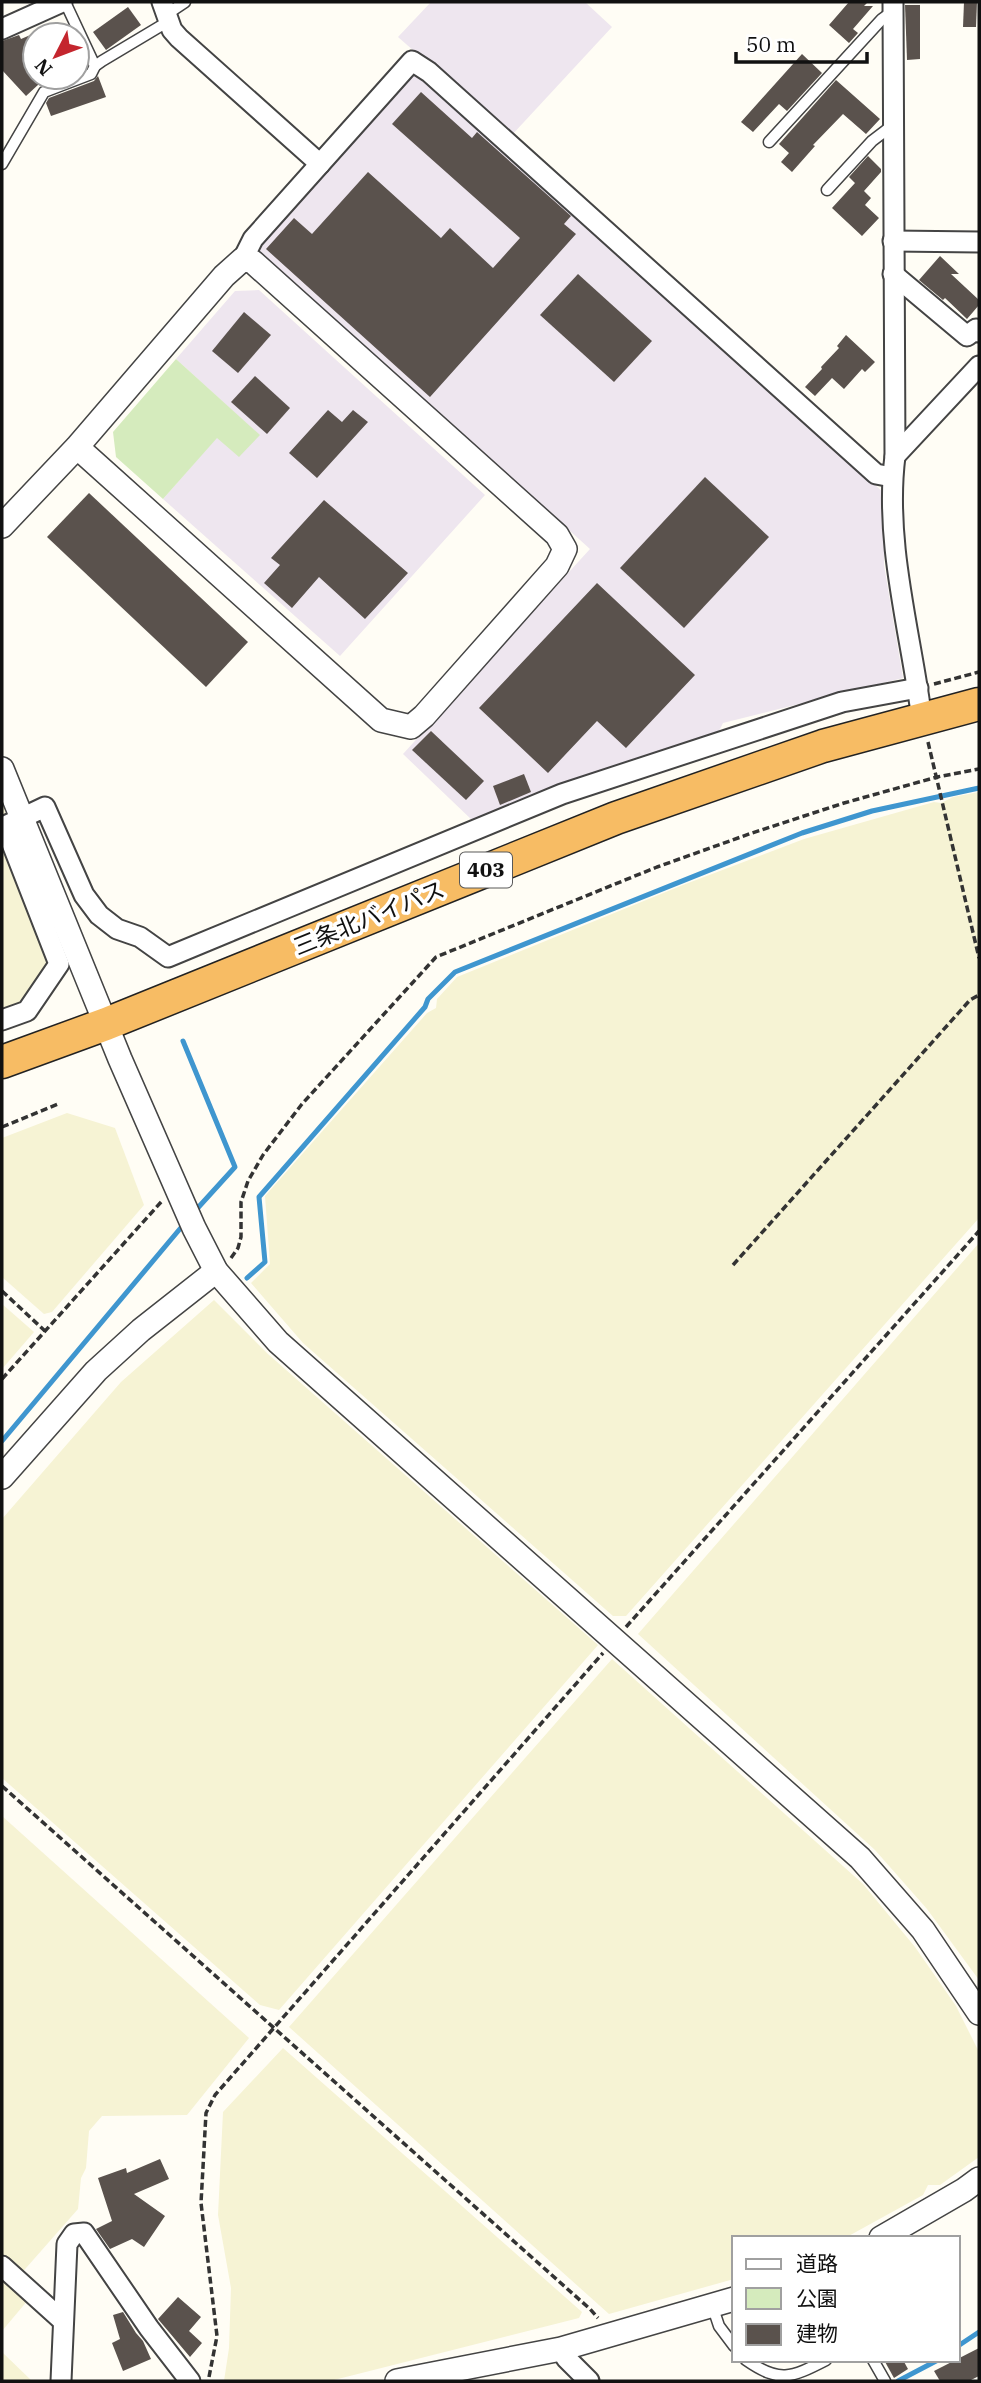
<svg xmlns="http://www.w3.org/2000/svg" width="981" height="2383" font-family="'IBM Plex Serif','Noto Sans JP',serif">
<rect width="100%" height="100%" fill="#fffdf5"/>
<g fill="#eee6ef">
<path d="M431,2h154l27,25 -101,109 -113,-99z"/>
<path d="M413,69l471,424v72l19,113 -180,45 -5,10 -166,57 -79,31 -70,-67 187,-205 -334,-301z"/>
<path d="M259,290l226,205 -145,161 -177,-157 54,-62 42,-2 -83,-76 59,-68z"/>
</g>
<g fill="#f6f3d4">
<path d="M2,789l3,16v21l54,138 -32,47 -25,9z"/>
<path d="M979,792v426l-353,398h-13l-310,-273 -52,-60 19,-19 -5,-68 162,-183 9,-5 1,-9 20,-22 226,-92 121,-46 130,-37 7,1 12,-6z"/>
<path d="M67,1113l48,15 29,77 -92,107 -8,2 -42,-37v-139z"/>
<path d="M979,1243v737l-52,-71 -52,-59 -237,-216z"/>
<path d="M214,1300l54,54 330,291 -319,365 -19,-5 -258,-227v-259l119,-137z"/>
<path d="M2,1304l32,28 -32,37z"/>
<path d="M612,1659l251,225 52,63 41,59 23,46v105l-39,28h-12l-5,10 -78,43h-111v41l-125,35 -320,-287z"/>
<path d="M2,1816l247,222 -62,77 -85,1 -13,15 -3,37 -5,10 -3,31 -59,67 9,24 -26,31z"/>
<path d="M283,2048l299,264 -3,6 -249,63h-106l5,-33 2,-60 -13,-73 5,-103z"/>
<path d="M2,2352l30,29h-30z"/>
</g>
<path fill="#d5ebbd" d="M176,359l84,76 -21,22 -22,-19 -54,61 -47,-42 -3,-25z"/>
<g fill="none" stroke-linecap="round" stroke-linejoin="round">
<g stroke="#3f96cf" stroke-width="5">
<path d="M183,1041l52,126 -40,44"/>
<path d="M247,1278l18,-16 -6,-65 166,-190 3,-8 27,-27 347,-139 70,-22 107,-23"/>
<path d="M2,1441l182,-217"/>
<path d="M958,2346l21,-14"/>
<path d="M898,2381l40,-21"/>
</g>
</g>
<g fill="#5a524d">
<path d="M849,2h19l-4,4h9l-20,23 5,4 -9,10 -20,-18z"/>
<path d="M964,2h13l-1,25h-13z"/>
<path d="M905,5h15v54l-13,1z"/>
<path d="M128,7l13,18 -35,25 -13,-18z"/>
<path d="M35,33v44h27l-22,9 -1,-2 -13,12 -24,-26v-29l17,-6 2,4z"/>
<path d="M802,54l20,19 -35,38 -8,-7 -26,28 -12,-10z"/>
<path d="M98,76l8,21 -55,19 -5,-13 3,-5 45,-17z"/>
<path d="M836,80l44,39 -14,15 -23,-20 -30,31 2,1 -23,26 -11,-10 8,-9 -10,-9z"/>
<path d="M421,92l51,46 5,-6 94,84 -7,8 12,10 -146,163 -164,-148 28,-31 18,16 56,-62 73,66 9,-10 43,40 27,-30 -128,-114z"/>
<path d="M868,156l13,13v3l-17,19 7,7 -6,7 14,13 -17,18 -30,-28 23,-25 -6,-6z"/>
<path d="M940,256l19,18h-8l28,26v5l-12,14 -22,-21 -2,2 -24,-20z"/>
<path d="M578,274l74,67 -38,41 -74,-67z"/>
<path d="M244,312l27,23 -33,38 -26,-22z"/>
<path d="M846,335l29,27 -10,10 -3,-3 -18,20 -12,-11 -17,18 -10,-9 17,-18 -1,-2 18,-19 -2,-2z"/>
<path d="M255,376l35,32 -23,26 -36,-32z"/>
<path d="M328,410l14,12 11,-12 15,12 -51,56 -28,-25z"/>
<path d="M705,477l64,60 -85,91 -64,-60z"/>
<path d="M89,493l159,149 -42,45 -159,-150z"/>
<path d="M324,500l84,73 -43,46 -46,-42 -27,31 -28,-25 16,-18 -9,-7z"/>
<path d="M597,583l98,92 -69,73 -29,-27 -49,52 -69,-65z"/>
<path d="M431,731l53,50 -18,19 -54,-50z"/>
<path d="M524,774l7,18 -31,13 -7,-19z"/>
<path d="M160,2159l9,20 -35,15 31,22 -21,31 -12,-8 -22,10 -14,-20 16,-8 -14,-43 28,-10 1,5z"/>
<path d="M178,2297l23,20 -12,14 13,12 -12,14 -32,-38z"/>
<path d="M123,2312l13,21 7,8 8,18 -28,12 -11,-28 8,-4 -7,-24z"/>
<path d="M979,2348v28l-10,5h-29l-6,-10z"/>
<path d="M884,2360h19l5,9 -14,9z"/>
</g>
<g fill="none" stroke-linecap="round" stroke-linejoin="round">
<defs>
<g id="service">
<path d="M65,2l30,64"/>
<path d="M167,14l18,-12"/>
<path d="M769,142l113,-123 11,-8"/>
<path d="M2,164l42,-72 47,-18 4,-8 7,-5 67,-40"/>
<path d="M827,190l45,-49 21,-16"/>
<path d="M712,2305l7,21 15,20"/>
<path d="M746,2360c33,23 45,18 80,0"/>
<path d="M873,2360l12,21"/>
</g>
<g id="minor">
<path d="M162,2l10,28 7,8 141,126"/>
<path d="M893,2l2,454c-11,88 16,177 27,264"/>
<path d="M2,29l60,-27"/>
<path d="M893,241l86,1"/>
<path d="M243,259l10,-20 159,-178 17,11 447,402 16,3"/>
<path d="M893,274l74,62 9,-7 3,3"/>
<path d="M895,456l84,-90"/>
<path d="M2,1020l25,-9 32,-47 -54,-138 40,-19 39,88 15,20 18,14 23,8 28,20 394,-163 280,-92 76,-14"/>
<path d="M2,2266l61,55"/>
<path d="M561,2349l5,9 23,23"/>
<path d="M61,2381l6,-137 7,-10 10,-1 65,95 41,53"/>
</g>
<g id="tertiary">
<path d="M2,526l75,-79 147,-171 19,-17 10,3 304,273 8,14 -8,17 -133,150 -13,11 -30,-7 -304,-273"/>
<path d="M2,769l118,290 74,169 22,43 62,71 582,516 63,72 56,83"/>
<path d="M2,1477l94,-106 45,-41 75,-59"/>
<path d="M881,2238l83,-48 15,-11"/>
<path d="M397,2381l164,-32 173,-50"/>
</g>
<path id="trunk" d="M2,1062l104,-38 510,-206 207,-72 156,-42"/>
</defs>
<use href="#service" stroke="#444" stroke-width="13"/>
<use href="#minor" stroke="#444" stroke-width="23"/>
<use href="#tertiary" stroke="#444" stroke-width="26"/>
<use href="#trunk" stroke="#222" stroke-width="35"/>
<g stroke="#333" stroke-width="3.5" stroke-dasharray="7 3.5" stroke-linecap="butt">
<path d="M934,684l45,-12"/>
<path d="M928,742l51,216"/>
<path d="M2,1127l56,-23"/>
<path d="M231,1258l7,-10 3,-11v-35l7,-21 15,-26 39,-51 134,-147 221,-90 95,-34 92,-30 93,-26 42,-8"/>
<path d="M733,1265l237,-265 9,-5"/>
<path d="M2,1291l43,40"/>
<path d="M2,1379l160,-178"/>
<path d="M626,1627l353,-396"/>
<path d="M2,1786l588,523 8,9"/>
<path d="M209,2377l8,-41 -16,-133 5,-90 9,-18 388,-442"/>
</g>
<use href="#service" stroke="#fff" stroke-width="10"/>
<use href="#minor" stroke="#fff" stroke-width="19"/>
<use href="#tertiary" stroke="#fff" stroke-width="23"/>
<use href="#trunk" stroke="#f7bc64" stroke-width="32"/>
</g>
<g text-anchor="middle" stroke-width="7" stroke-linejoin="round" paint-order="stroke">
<rect fill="#fff" stroke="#585858" stroke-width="2" x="460" y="852.5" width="52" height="35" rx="5"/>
<g font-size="21" font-weight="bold" fill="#111">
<text x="486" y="877">403</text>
</g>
<g font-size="23" fill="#111" stroke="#fff">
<text transform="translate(369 918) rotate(-22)" y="8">三条北バイパス</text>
</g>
</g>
<rect width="981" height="2383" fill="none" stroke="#111111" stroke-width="7"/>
<rect x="732" y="2236" width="228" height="126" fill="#ffffff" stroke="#a0a0a0" stroke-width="2"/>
<rect x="746" y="2259" width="35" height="10" fill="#ffffff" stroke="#a0a0a0" stroke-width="2"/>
<text x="796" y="2271" font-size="21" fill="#111111">道路</text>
<rect x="746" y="2288" width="35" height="21" fill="#d5ebbd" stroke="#a0a0a0" stroke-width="2"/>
<text x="796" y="2306" font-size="21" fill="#111111">公園</text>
<rect x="746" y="2324" width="35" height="21" fill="#5a524d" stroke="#a0a0a0" stroke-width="2"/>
<text x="796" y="2341" font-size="21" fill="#111111">建物</text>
<g transform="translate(56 56) rotate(228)"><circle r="33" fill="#ffffff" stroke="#a0a0a0" stroke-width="2"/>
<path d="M0-5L12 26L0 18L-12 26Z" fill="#c4262e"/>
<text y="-10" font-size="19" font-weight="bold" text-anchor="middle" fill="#111111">N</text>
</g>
<path d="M736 52v10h131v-10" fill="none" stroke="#111111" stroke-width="3.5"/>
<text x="746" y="52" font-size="21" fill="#111111" stroke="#ffffff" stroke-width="5" paint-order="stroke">50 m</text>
</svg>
